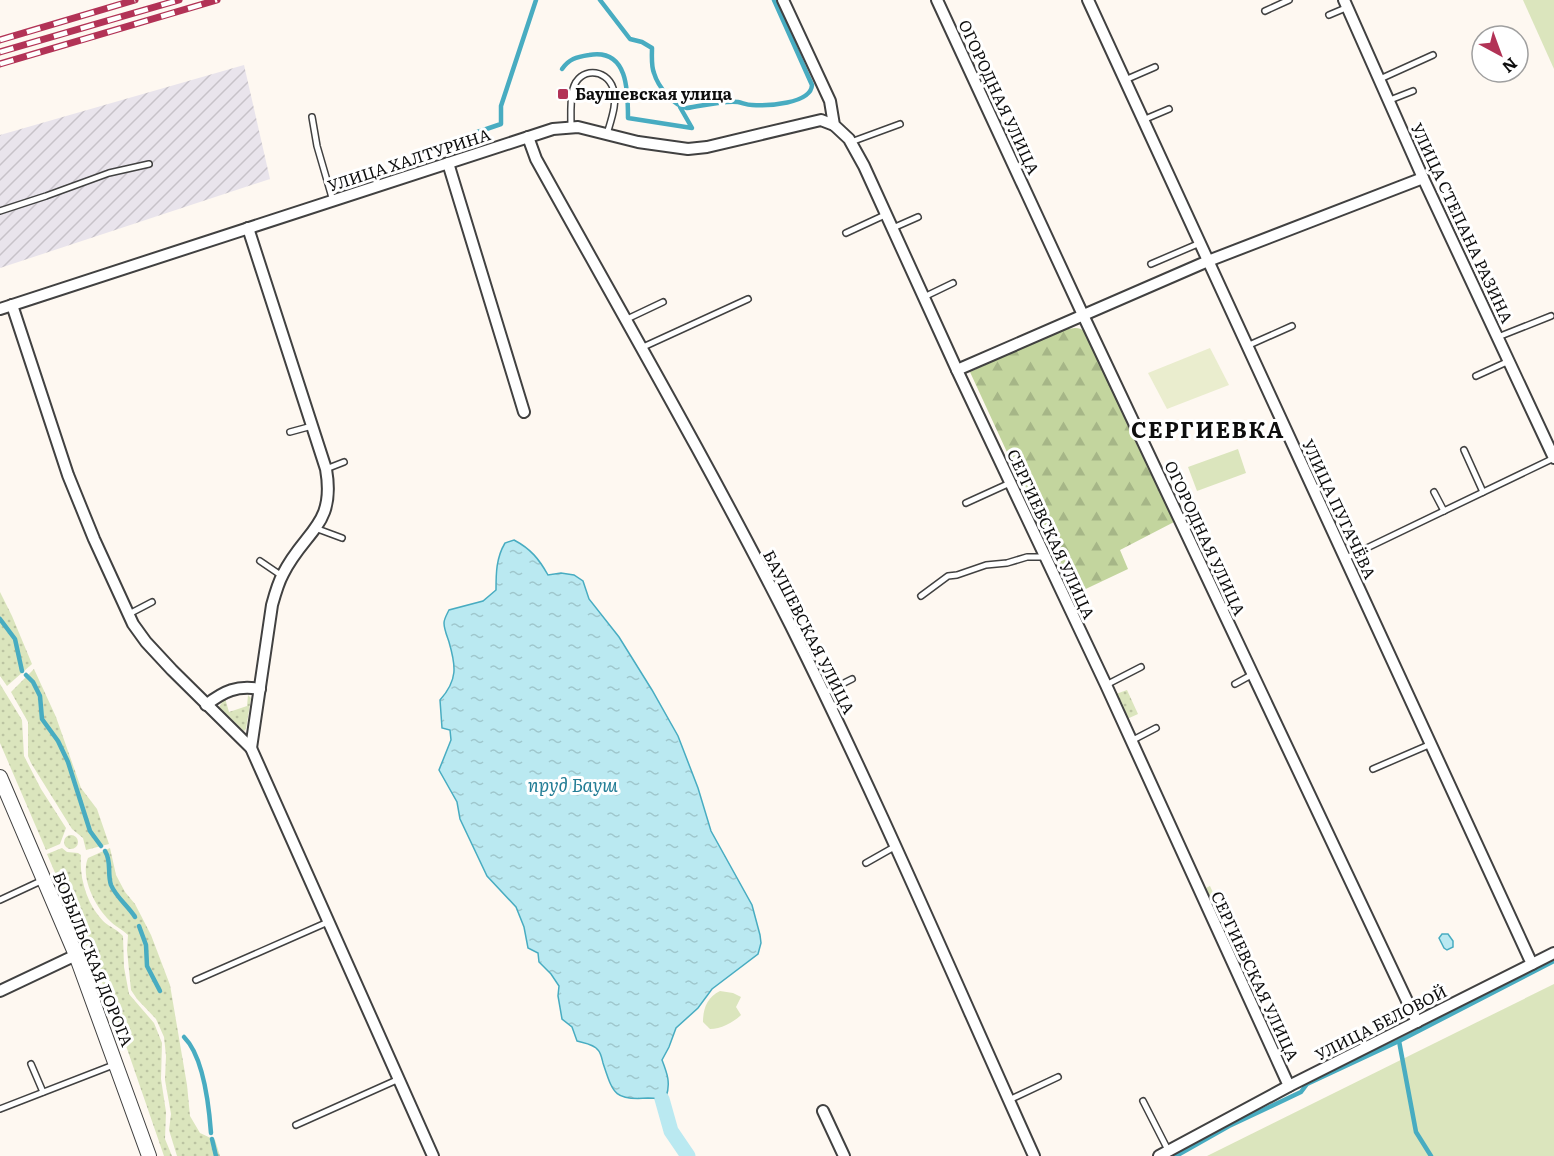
<svg xmlns="http://www.w3.org/2000/svg" width="1554" height="1156" font-family="Literata,serif">
<defs>
<pattern id="industrial-furrows" width="10" height="10" patternUnits="userSpaceOnUse" patternTransform="scale(1.5)"><rect width="10" height="10" fill="#e9e4ec"/><path d="M-1 1l2-2M0 10L10 0M9 11l2-2" fill="none" stroke="#c7c2c9"/></pattern>
<pattern id="grass-dots" width="8" height="8" patternUnits="userSpaceOnUse" patternTransform="scale(1.5)"><rect width="8" height="8" fill="#dbe5bd"/><path d="M2 2h.1M6 6h.1" fill="none" stroke="#bbc3a1" stroke-width="1.8" stroke-linecap="round"/></pattern>
<pattern id="forest-firs" width="22" height="20" patternUnits="userSpaceOnUse" patternTransform="scale(1.5)"><rect width="22" height="20" fill="#c3d59e"/><path d="M5 1l3.5 6h-7zM16 11l3.5 6h-7z" fill="#a6b687"/></pattern>
<pattern id="water-ripples" width="26" height="14" patternUnits="userSpaceOnUse" patternTransform="scale(1.5)"><rect width="26" height="14" fill="#bae9f1"/><path d="M2 4q2-2 4 0t4 0M15 11q2-2 4 0t4 0" fill="none" stroke="#9fc7cd"/></pattern>
</defs>
<rect width="100%" height="100%" fill="#fef8f1"/>
<path fill="url(#industrial-furrows)" d="M244,65l26,114 -270,89v-133z"/>
<g fill="url(#grass-dots)">
<path d="M0,592l12,24 20,48 -25,22 -7,-10z"/>
<path d="M34,669l22,48 25,71 16,21 12,35 -23,6 -3,-12 -11,-9 -41,-66 -3,-7v-34l-17,-30z"/>
<path d="M0,684l22,36 2,36 17,33 25,39 -6,16 -14,6 -46,-107z"/>
<path d="M1127,690l11,24 -11,5 -11,-25z"/>
<path d="M248,695l3,3 -5,31 -2,2 -25,-24 6,-9 4,14 18,-6z"/>
<circle cx="71" cy="842" r="7"/>
<path d="M62,848l5,4 11,1 3,2c-2,23 6,50 23,67 6,5 14,8 19,14l1,31 5,27 25,29 8,20 -1,36 5,33 -1,27 7,17h-8l-51,-148 -66,-154z"/>
<path d="M110,848l6,27 9,17 10,12 16,31 19,50 17,100 3,31 10,17 15,7 5,16h-43l-8,-26 2,-16 -6,-34 1,-24 -2,-19 -8,-18 -19,-20 -6,-9 -4,-40 1,-15c-6,-6 -14,-9 -19,-15 -14,-14 -29,-43 -21,-62z"/>
<path d="M1210,886l20,44 -4,2 -20,-44z"/>
</g>
<path fill="url(#forest-firs)" d="M1075,328c9,0 12,6 16,14l37,84 46,96 -54,28 8,19 -55,26 -103,-223 91,-42z"/>
<g fill="#dbe5bd">
<path d="M1523,0h31v69z"/>
<path d="M1238,449l8,24 -49,18 -9,-24z"/>
<path d="M1554,984v172h-347z"/>
<path d="M720,991l13,2 8,4 -5,10 5,8c-7,7 -20,14 -31,14l-7,-7c0,-13 4,-25 17,-31z"/>
</g>
<path fill="#eaedce" d="M1210,348l19,37 -62,24 -19,-36z"/>
<g fill="url(#water-ripples)" stroke="#48acc1" stroke-width="1.5">
<path d="M514,540c17,9 25,19 34,35l13,-2 13,2 9,6 6,18 30,38 33,53 26,46 20,52 13,43 41,74 8,30 1,8 -3,11 -46,35 -14,19 -22,20 -7,19 -7,13c5,13 9,23 4,37 -8,3 -11,1 -18,1 -34,3 -35,-5 -45,-35 -1,-4 -2,-10 -5,-13 -4,-6 -14,-7 -21,-9l-5,-14 -10,-8 -4,-23 1,-10 -8,-12 -12,-12 -1,-9 -10,-5 -4,-21 -8,-20 -29,-31 -27,-57 -3,-17 -18,-32 12,-30 -1,-10 -8,-2 -2,-28c18,-20 16,-34 9,-58 -2,-6 -5,-13 -5,-19 0,-4 3,-9 5,-13l34,-9 13,-11c0,-16 0,-32 9,-47z"/>
<path d="M1442,934h6l5,7v6l-6,3 -3,-2 -5,-10z"/>
</g>
<g fill="none" stroke-linecap="round" stroke-linejoin="round">
<g stroke="#48acc1" stroke-width="4.5">
<path d="M600,0l30,39 12,3 10,6c0,8 -1,18 2,25 4,14 20,33 33,35 15,-2 37,-8 51,-6 5,1 9,3 14,3 15,1 59,-1 60,-20l-38,-85"/>
<path d="M562,69c7,-10 14,-12 27,-14 39,-7 39,36 39,63l64,10 -12,-21"/>
<path d="M466,136l35,-12v-18l35,-106"/>
<path d="M0,619l15,20 7,32"/>
<path d="M26,675l7,7 7,14 2,23 16,22 10,21 22,69 11,15"/>
<path d="M105,851c7,11 2,22 6,34 5,12 17,21 24,32"/>
<path d="M139,926l7,19 1,21 13,25"/>
<path d="M184,1037c19,19 25,69 27,96"/>
<path d="M1399,1041l17,91 15,24"/>
<path d="M212,1139l4,17"/>
<path d="M1176,1156l53,-30 72,-34 6,-8 92,-43 155,-80"/>
</g>
<path stroke="#bae9f1" stroke-width="15" d="M662,1099l9,32 17,25"/>
<defs>
<g id="service">
<path d="M1265,11l24,-11"/>
<path d="M1329,15l19,-8"/>
<path d="M1380,79l53,-24"/>
<path d="M1125,80l30,-13"/>
<path d="M1390,100l23,-9"/>
<path d="M312,117l5,29 16,55"/>
<path d="M1143,120l26,-11"/>
<path d="M571,126c0,-11 -1,-26 2,-37 6,-22 33,-21 40,-1 5,14 -2,32 -6,46"/>
<path d="M851,142l49,-18"/>
<path d="M0,211l46,-15 63,-23 40,-9"/>
<path d="M893,228l25,-11"/>
<path d="M846,233l41,-19"/>
<path d="M1151,264l49,-21"/>
<path d="M924,297l29,-14"/>
<path d="M625,320l38,-18"/>
<path d="M1498,337l53,-21"/>
<path d="M1247,346l45,-20"/>
<path d="M641,348l107,-49"/>
<path d="M1476,376l33,-15"/>
<path d="M290,432l22,-6"/>
<path d="M1464,450l19,42"/>
<path d="M326,469l18,-7"/>
<path d="M1434,492l10,19"/>
<path d="M966,503l44,-20"/>
<path d="M315,528l27,10"/>
<path d="M1346,558l208,-100"/>
<path d="M260,561l22,15"/>
<path d="M921,596l27,-20 9,-1 29,-10 21,-2 20,-6h18"/>
<path d="M129,614l23,-12"/>
<path d="M1235,684l18,-10"/>
<path d="M1106,685l35,-18"/>
<path d="M824,693l28,-14"/>
<path d="M1131,741l25,-13"/>
<path d="M1373,769l58,-25"/>
<path d="M866,863l30,-17"/>
<path d="M0,900l43,-20"/>
<path d="M196,980l132,-58"/>
<path d="M31,1064l12,28"/>
<path d="M1009,1100l49,-23"/>
<path d="M1143,1101l25,49"/>
<path d="M0,1109l116,-45"/>
<path d="M296,1125l103,-46"/>
</g>
<g id="minor">
<path d="M783,0l47,101 4,24 15,14 15,27 93,204 149,315 183,401"/>
<path d="M937,0l146,315 334,707"/>
<path d="M1088,0l444,964"/>
<path d="M1344,0l79,178 131,280"/>
<path d="M528,137l8,22c86,155 175,309 255,467 87,174 163,353 243,530"/>
<path d="M448,163l76,249"/>
<path d="M248,228l78,241c10,57 -21,61 -43,105 -5,9 -8,20 -11,31l-21,143"/>
<path d="M12,305l56,170 26,64 39,85 13,18 26,28 79,78 182,408"/>
<path d="M0,309l553,-180 25,-2 60,15 50,7 19,-2 114,-27 13,5"/>
<path d="M957,370l251,-109 215,-83"/>
<path d="M206,705c18,-14 31,-20 54,-16"/>
<path d="M0,991l76,-36"/>
<path d="M823,1111l21,45"/>
<path d="M1159,1156l130,-70 265,-133"/>
</g>
<path id="tertiary" d="M0,777l76,178 73,201"/>
</defs>
<use href="#service" stroke="#414141" stroke-width="8"/>
<use href="#minor" stroke="#414141" stroke-width="14"/>
<use href="#tertiary" stroke="#414141" stroke-width="16"/>
<use href="#service" stroke="#fff" stroke-width="5"/>
<use href="#minor" stroke="#fff" stroke-width="10"/>
<use href="#tertiary" stroke="#fff" stroke-width="14"/>
<defs>
<g id="rail">
<path d="M0,40l135,-40"/>
<path d="M0,52l179,-52"/>
<path d="M0,64l217,-64"/>
</g>
</defs>
<use href="#rail" stroke="#b23356" stroke-width="7"/>
<use href="#rail" stroke="#fff" stroke-width="4.5" stroke-dasharray="14" stroke-linecap="butt"/>
</g>
<rect fill="#b23356" stroke="#fff" stroke-width="2" x="557" y="88" width="12" height="12" rx="3"/>
<g text-anchor="middle" stroke-width="6" stroke-linejoin="round" paint-order="stroke">
<g font-size="16" font-weight="bold" fill="#0e0e0e" stroke="#fff" text-anchor="start">
<text x="575" y="100">Баушевская улица</text>
</g>
<g font-size="16" fill="#0e0e0e" stroke="#fff">
<text transform="translate(999 97) rotate(65)" y="6">ОГОРОДНАЯ УЛИЦА</text>
<text transform="translate(409 160) rotate(-18)" y="6">УЛИЦА ХАЛТУРИНА</text>
<text transform="translate(1462 223) rotate(65)" y="6">УЛИЦА СТЕПАНА РАЗИНА</text>
<text transform="translate(1339 509) rotate(65)" y="6">УЛИЦА ПУГАЧЁВА</text>
<text transform="translate(1051 534) rotate(65)" y="6">СЕРГИЕВСКАЯ УЛИЦА</text>
<text transform="translate(1205 538) rotate(65)" y="6">ОГОРОДНАЯ УЛИЦА</text>
<text transform="translate(809 632) rotate(63)" y="6">БАУШЕВСКАЯ УЛИЦА</text>
<text transform="translate(93 959) rotate(68)" y="6">БОБЫЛЬСКАЯ ДОРОГА</text>
<text transform="translate(1255 976) rotate(65)" y="6">СЕРГИЕВСКАЯ УЛИЦА</text>
<text transform="translate(1381 1023) rotate(-27)" y="6">УЛИЦА БЕЛОВОЙ</text>
</g>
<g font-size="18" font-style="italic" fill="#237d95" stroke="#fff">
<text x="573" y="792">пруд Бауш</text>
</g>
<g font-size="22" font-weight="bold" letter-spacing="1.5" fill="#0e0e0e" stroke="#fff">
<text x="1208" y="438">СЕРГИЕВКА</text>
</g>
</g>
<g transform="translate(1500 54) rotate(139)"><circle r="28" fill="#ffffff" stroke="#9f9f9f" stroke-width="1.5"/>
<path d="M0-4.5L10 22L0 15L-10 22Z" fill="#b23356"/>
<text y="-9" font-size="16" font-weight="bold" text-anchor="middle" fill="#0e0e0e">N</text>
</g>
</svg>
